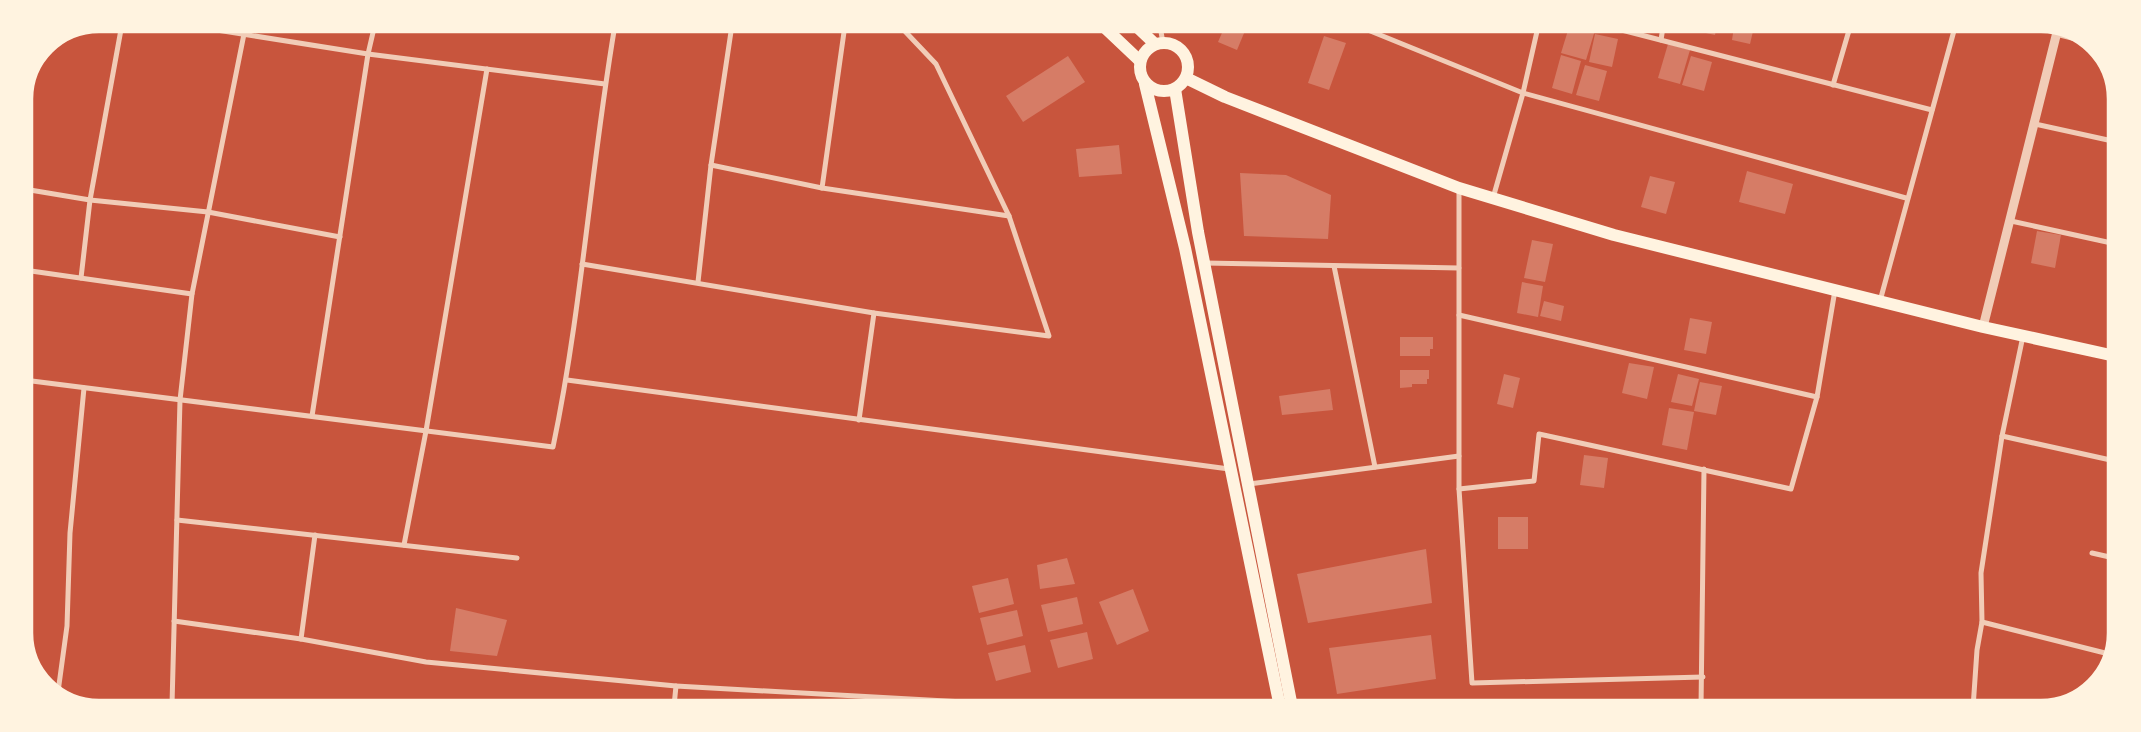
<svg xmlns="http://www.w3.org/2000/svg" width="2141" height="732" font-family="'Work Sans',sans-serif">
<rect width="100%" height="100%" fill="#c8553d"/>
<g fill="#d67c66">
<path d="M1225,26h22l-10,24 -19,-8z"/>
<path d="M1569,27h27l-10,33 -25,-7z"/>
<path d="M1693,27h33l-1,5 -9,-2 -1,5 -23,-5z"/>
<path d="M1734,27h20l-4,17 -18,-4z"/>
<path d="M1595,34l23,5 -6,28 -23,-5z"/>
<path d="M1324,36l22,7 -17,47 -21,-7z"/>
<path d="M1668,44l22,6 -10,34 -22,-6z"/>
<path d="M1561,55l20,6 -9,33 -20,-6z"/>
<path d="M1068,56l17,26 -62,40 -17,-26z"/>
<path d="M1691,56l21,6 -8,29 -22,-6z"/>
<path d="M1585,65l22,6 -8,30 -23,-6z"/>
<path d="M1119,145l3,29 -43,3 -3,-28z"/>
<path d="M1747,171l46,13 -8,30 -46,-12z"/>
<path d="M1240,173l46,2 45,20 -3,44 -84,-3z"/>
<path d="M1650,176l25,6 -9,32 -25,-7z"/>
<path d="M2037,231l24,4 -6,33 -24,-5z"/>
<path d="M1532,240l21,4 -8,38 -21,-4z"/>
<path d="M1522,282l21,4 -5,31 -21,-4z"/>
<path d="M1544,301l20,5 -3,15 -21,-5z"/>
<path d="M1690,318l22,4 -6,32 -22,-4z"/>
<path d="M1400,337h33v12h-3v7h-30z"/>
<path d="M1629,363l25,4 -7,32 -25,-6z"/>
<path d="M1400,370h29v9h-2v5h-15v3l-12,1z"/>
<path d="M1504,374l16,4 -7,30 -16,-4z"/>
<path d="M1678,374l21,5 -7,27 -21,-4z"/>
<path d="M1700,382l22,4 -6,29 -22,-4z"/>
<path d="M1330,389l3,21 -51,5 -3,-19z"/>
<path d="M1669,408l25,4 -7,38 -25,-5z"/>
<path d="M1584,455l24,3 -4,30 -24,-3z"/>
<rect x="1498" y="517" width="30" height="32"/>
<path d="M1426,549l6,54 -124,20 -11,-49z"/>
<path d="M1067,558l8,26 -35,5 -3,-24z"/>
<path d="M1008,578l6,26 -35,9 -7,-27z"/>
<path d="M1133,589l16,42 -32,14 -18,-43z"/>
<path d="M1077,597l6,27 -35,8 -7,-27z"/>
<path d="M456,608l51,12 -10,36 -47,-5z"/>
<path d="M1017,610l6,26 -36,9 -7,-27z"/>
<path d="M1087,632l6,27 -35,9 -8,-28z"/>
<path d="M1431,635l5,44 -99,15 -8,-46z"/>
<path d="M1025,645l6,27 -35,9 -8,-28z"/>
</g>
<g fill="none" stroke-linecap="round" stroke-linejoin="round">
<g stroke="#f1ccb7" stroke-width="5">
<path d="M179,24l189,30 237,30"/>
<path d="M845,25l-23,163 187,28"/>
<path d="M1160,26l3,17"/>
<path d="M1358,26l165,67 383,105"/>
<path d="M1610,27l322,83"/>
<path d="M2056,34l28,7"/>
<path d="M1661,40l2,-13"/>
<path d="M1833,85l17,-58"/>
<path d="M2035,124l82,18"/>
<path d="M711,165l111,23"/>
<path d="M24,189l66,11 118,12 132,25"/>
<path d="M1459,190v299l13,194 231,-6"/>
<path d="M1493,198l30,-105 15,-66"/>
<path d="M2011,221l105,23"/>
<path d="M1205,263l254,5"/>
<path d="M582,264l292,49 175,23 -40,-120 -73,-152 -37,-39"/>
<path d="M1334,266l41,201"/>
<path d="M24,270l168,24"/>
<path d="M81,278l9,-78 32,-176"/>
<path d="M698,282l13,-117 21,-140"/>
<path d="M1880,301l75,-274"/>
<path d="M1459,315l358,82"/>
<path d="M24,380l529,67c29,-139 38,-282 62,-422"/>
<path d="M567,380l662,89"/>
<path d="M312,416l56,-362 7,-30"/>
<path d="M859,420l15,-107"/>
<path d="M2002,436l113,25"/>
<path d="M1249,484l210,-28"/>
<path d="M1459,489l75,-8 5,-47 252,55 26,-92 18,-107"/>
<path d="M177,520l340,38"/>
<path d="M404,545l22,-114 61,-362"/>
<path d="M2092,553l22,5"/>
<path d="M174,621l127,18 125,23 250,24"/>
<path d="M1982,622l131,33"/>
<path d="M301,639l14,-104"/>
<path d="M58,692l9,-66 3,-93 14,-145"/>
<path d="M172,705l8,-305 12,-106 52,-260"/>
<path d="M674,706l2,-20 358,20"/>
<path d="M1701,708l3,-239"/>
<path d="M1973,708l4,-58 5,-28 -1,-49 21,-137 21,-100"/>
</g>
<path stroke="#f1ccb7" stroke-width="9" d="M1983,327l75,-299"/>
<g stroke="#fff3e0" stroke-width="12">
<path d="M1103,26l37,35"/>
<path d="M1136,26l19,18"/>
<circle cx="1164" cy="67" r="24"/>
<path d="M1186,78l39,19 234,91 155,47 369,92 132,29"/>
<path d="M1145,84l40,164 95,459"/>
<path d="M1175,89l23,143 94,475"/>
</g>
</g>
<path d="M0 0H2141V732H0ZM99 32H2041A67 67 0 0 1 2108 99V633A67 67 0 0 1 2041 700H99A67 67 0 0 1 32 633V99A67 67 0 0 1 99 32Z" fill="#fff3e0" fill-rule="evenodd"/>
<path fill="none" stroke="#fff3e0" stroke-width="2.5" d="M99 32H2041A67 67 0 0 1 2108 99V633A67 67 0 0 1 2041 700H99A67 67 0 0 1 32 633V99A67 67 0 0 1 99 32Z"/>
</svg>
